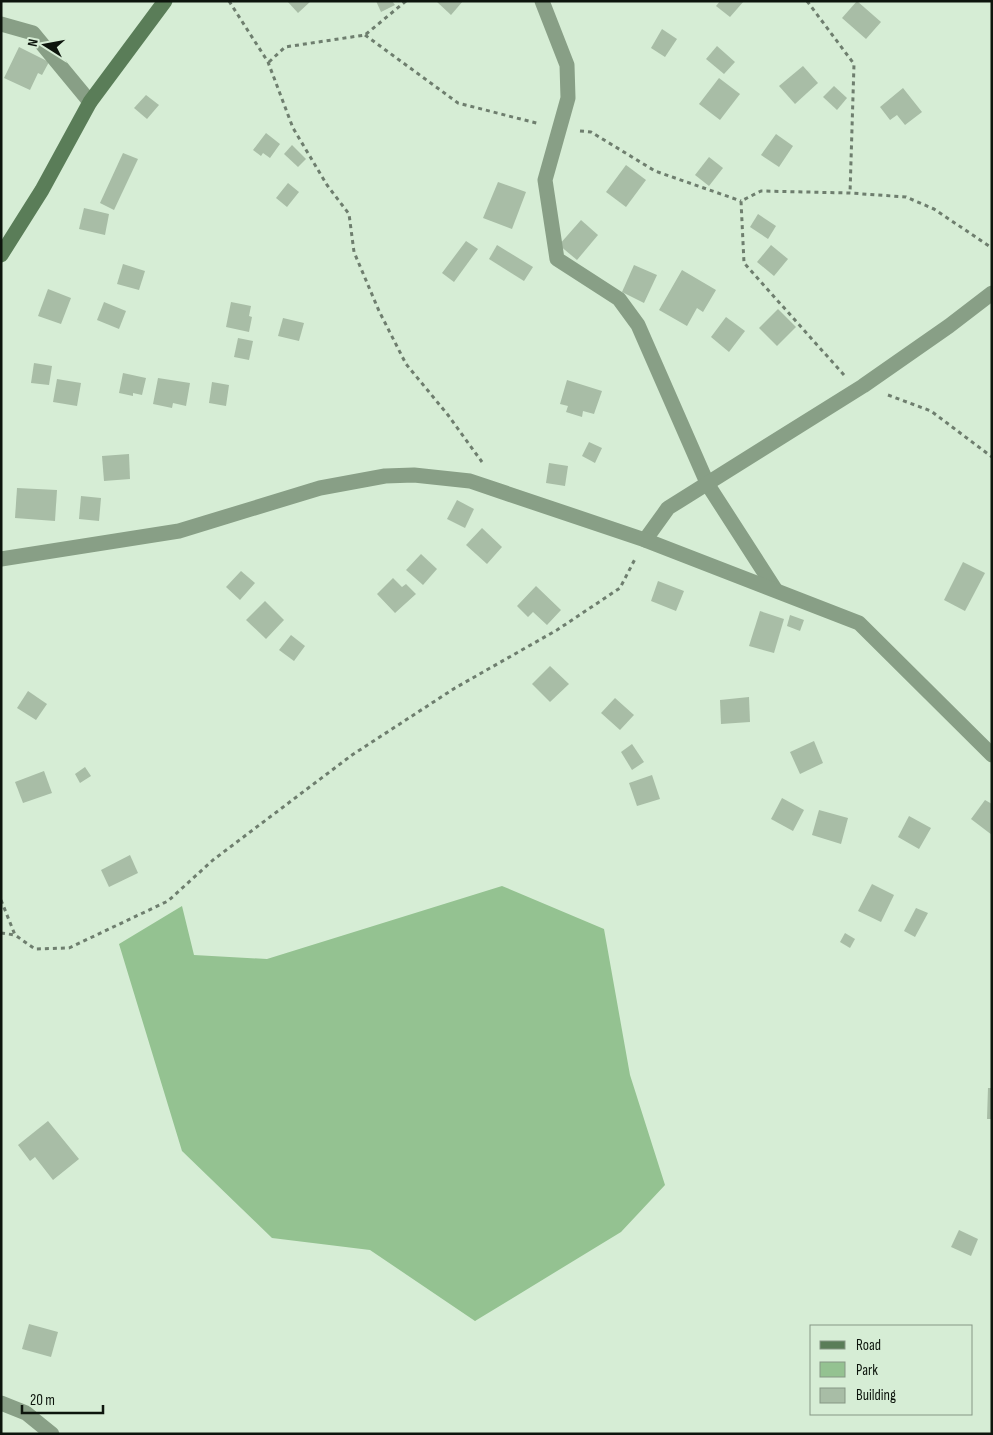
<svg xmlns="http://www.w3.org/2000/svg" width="993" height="1435" font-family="'Sofia Sans Condensed',sans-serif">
<rect width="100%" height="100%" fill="#d6edd5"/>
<path fill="#94c291" d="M502,886l102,43 26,146 35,110 -44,47 -146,89 -105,-71 -98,-12 -90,-87 -63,-207 63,-38 12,49 73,4z"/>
<g fill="#a8bda6">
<path d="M287,1h24l-13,12z"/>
<path d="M376,1h16l3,4 -14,7z"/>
<path d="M436,1h27l-12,14z"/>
<path d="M720,1h24l-14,16 -14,-11z"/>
<path d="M857,1l24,21 -15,17 -24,-21z"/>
<path d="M662,29l15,10 -12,18 -14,-9z"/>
<path d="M717,46l18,16 -11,12 -18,-15z"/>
<path d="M19,47l30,15 -7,13 -4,-2 -8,17 -26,-12z"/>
<path d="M803,66l15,17 -23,21 -16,-18z"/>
<path d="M719,78l21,16 -20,26 -21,-16z"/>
<path d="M834,86l13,12 -10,12 -14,-13z"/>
<path d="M903,88l19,24 -17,13 -8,-10 -7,5 -10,-13z"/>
<path d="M146,95l13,10 -12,14 -13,-11z"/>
<path d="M266,133l14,11 -10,14 -7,-5 -2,3 -8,-6z"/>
<path d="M776,134l17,12 -14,21 -18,-12z"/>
<path d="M292,145l14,14 -8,8 -14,-13z"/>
<path d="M123,153l15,6 -24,51 -14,-7z"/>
<path d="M709,157l14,11 -14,18 -14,-11z"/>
<path d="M626,165l20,15 -20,27 -20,-15z"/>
<path d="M498,182l28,10 -14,37 -29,-11z"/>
<path d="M288,183l11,9 -12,15 -11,-9z"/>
<path d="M84,208l25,6 -4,21 -26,-6z"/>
<path d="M758,214l18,12 -8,13 -18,-12z"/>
<path d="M581,220l17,15 -21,25 -18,-15z"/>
<path d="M466,241l12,8 -24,33 -12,-9z"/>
<path d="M497,245l36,22 -9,14 -35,-22z"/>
<path d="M771,245l17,14 -14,17 -17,-14z"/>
<path d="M123,264l22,7 -6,19 -22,-6z"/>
<path d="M634,265l23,10 -13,28 -22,-11z"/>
<path d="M682,270l34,20 -13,22 -6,-4 -10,18 -28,-16z"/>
<path d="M48,289l23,9 -10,26 -23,-8z"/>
<path d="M104,302l22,9 -7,18 -22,-9z"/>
<path d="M231,302l20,4 -2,10 3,1 -3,15 -23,-5z"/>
<path d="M778,309l18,18 -19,19 -18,-18z"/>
<path d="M726,317l19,14 -16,21 -18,-15z"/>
<path d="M283,318l21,5 -5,18 -21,-5z"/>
<path d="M238,338l15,3 -4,19 -15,-3z"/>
<path d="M34,363l18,3 -3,19 -18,-2z"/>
<path d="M123,373l23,5 -4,17 -9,-2v3l-14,-3z"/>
<path d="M158,378l32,5 -4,23 -13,-3 -1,5 -19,-4z"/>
<path d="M57,379l24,4 -4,23 -24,-4z"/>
<path d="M567,380l35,11 -8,23 -11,-3 -1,6 -16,-5 2,-6 -8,-2z"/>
<path d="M212,382l17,3 -3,21 -17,-3z"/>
<path d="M589,442l13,6 -7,15 -13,-7z"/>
<path d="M129,454l1,25 -26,2 -2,-25z"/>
<path d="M549,463l19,3 -3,20 -19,-3z"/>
<path d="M17,488l40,2 -2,31 -40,-3z"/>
<path d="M81,496l20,2 -2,23 -20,-2z"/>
<path d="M457,500l17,9 -9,19 -18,-9z"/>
<path d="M482,528l20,19 -15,17 -21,-19z"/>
<path d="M421,554l16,15 -14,16 -17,-15z"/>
<path d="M963,562l22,11 -20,38 -21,-11z"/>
<path d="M241,571l14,12 -15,17 -14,-13z"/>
<path d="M393,578l9,9 4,-3 10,10 -21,19 -18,-19z"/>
<path d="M658,581l26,10 -8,20 -25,-10z"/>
<path d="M536,586l25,24 -14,15 -14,-13 -5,5 -11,-11z"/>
<path d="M265,601l19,19 -18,19 -20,-19z"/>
<path d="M760,611l24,8 -10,34 -25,-7z"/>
<path d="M790,615l14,5 -4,11 -13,-5z"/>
<path d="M291,635l14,11 -11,15 -15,-11z"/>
<path d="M550,666l19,18 -19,18 -18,-18z"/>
<path d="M28,691l19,13 -11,16 -19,-12z"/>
<path d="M749,697l1,25 -29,2 -1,-24z"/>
<path d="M615,698l19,17 -14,15 -19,-17z"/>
<path d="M814,741l9,22 -23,11 -10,-22z"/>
<path d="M632,744l12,18 -12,8 -11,-18z"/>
<path d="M85,767l6,9 -11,7 -5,-9z"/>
<path d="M44,771l8,22 -29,10 -8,-21z"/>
<path d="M652,775l8,24 -23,7 -8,-23z"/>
<path d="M782,798l22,12 -11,21 -22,-12z"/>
<path d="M985,800l7,4v31l-21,-16z"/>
<path d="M819,810l29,8 -7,26 -29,-9z"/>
<path d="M909,816l22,12 -12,21 -21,-12z"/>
<path d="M130,855l8,18 -29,14 -8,-17z"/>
<path d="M872,884l22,11 -13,27 -23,-11z"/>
<path d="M916,908l12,5 -13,24 -11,-6z"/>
<path d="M845,933l10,6 -5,9 -10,-6z"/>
<path d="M988,1088h4v31h-5z"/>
<path d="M48,1121l31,38 -26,21 -18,-23 -5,4 -12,-16z"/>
<path d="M959,1230l19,9 -7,17 -20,-9z"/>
<path d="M29,1324l29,8 -7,25 -29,-8z"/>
</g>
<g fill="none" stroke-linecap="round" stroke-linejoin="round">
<g stroke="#6e7e6e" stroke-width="3" stroke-dasharray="4 4" stroke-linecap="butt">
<path d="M229,1l39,61 25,66 34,57 22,29 5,38 25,59 27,53 42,51 34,47"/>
<path d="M807,1l47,63 -4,129"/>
<path d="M365,35l93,68 82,21"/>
<path d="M269,62l16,-15 80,-12 41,-34"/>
<path d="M580,131l11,1 64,39 86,30"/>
<path d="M844,375l-100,-112 -3,-62 20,-10 89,2 56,4 28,12 58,39"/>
<path d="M888,395l43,16 61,46"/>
<path d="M1,900l14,35 20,14 34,-1 99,-47 45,-41 139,-105 103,-67 102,-58 63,-42 15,-29"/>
<path d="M1,933l14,2"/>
</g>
<g stroke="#889f86" stroke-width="15">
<path d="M542,1l25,64 1,33 -23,82 12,79 62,40 19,26 70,160 67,104"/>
<path d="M1,24l32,9 57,69"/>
<path d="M645,540l23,-32 195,-122 86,-60 43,-33"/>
<path d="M1,559l178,-28 141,-43 65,-12 29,-1 56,6 175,59 214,83 133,132"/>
<path d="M1,1403l25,10 26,21"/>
</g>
<path stroke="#5a7d58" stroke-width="15" d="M1,255l41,-65 48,-88 75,-101"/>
</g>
<rect width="993" height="1435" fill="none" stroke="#0d150d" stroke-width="5"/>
<rect x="810" y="1325" width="162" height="90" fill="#d6edd5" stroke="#869785"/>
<rect x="820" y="1341" width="25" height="8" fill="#5a7d58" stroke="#869785"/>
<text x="856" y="1350" font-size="15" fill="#0d150d">Road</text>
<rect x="820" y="1362" width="25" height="15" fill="#94c291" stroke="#869785"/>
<text x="856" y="1375" font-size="15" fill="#0d150d">Park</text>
<rect x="820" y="1388" width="25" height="15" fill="#a8bda6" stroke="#869785"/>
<text x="856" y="1400" font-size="15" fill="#0d150d">Building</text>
<g transform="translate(45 45) rotate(281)" stroke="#d6edd5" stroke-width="4" paint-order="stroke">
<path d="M0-4L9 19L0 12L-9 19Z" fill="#0d150d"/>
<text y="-8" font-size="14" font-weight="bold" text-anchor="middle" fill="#0d150d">N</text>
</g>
<path d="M22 1405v8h81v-8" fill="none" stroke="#0d150d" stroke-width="2.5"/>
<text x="30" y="1405" font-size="15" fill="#0d150d" stroke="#d6edd5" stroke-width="4" paint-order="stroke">20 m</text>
</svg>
